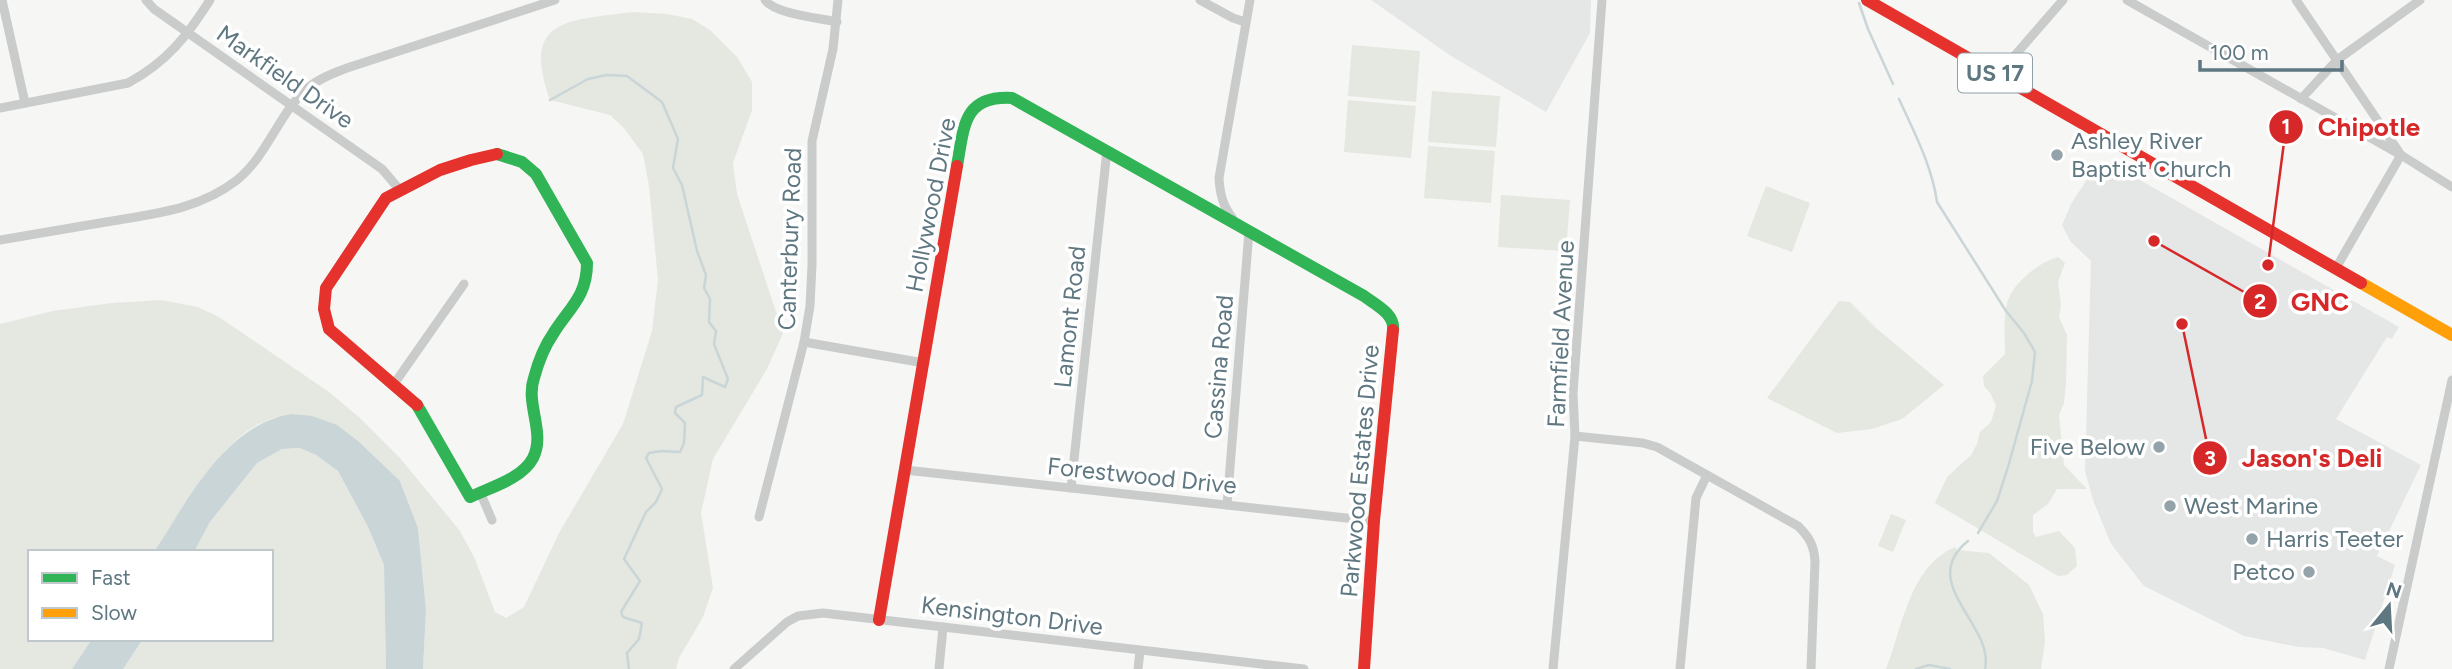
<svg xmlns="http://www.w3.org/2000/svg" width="2452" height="669" font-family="Figtree,sans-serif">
<rect width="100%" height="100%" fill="#f6f6f4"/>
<g fill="#e5e7e7">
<path d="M1371,0h220l-1,33 -44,79 -95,-56z"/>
<path d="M2097,164l20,3 282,160 -7,12 -5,-2 -51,82 85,46 -44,91 18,9 -30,95 -42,-12 -25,-1 -54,-11 -100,-50 -33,-42 -18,-44 -8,-29 6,-210 -21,-20 -8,-16 9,-21z"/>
</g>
<g fill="#e5e8e1">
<path d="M632,12l35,2 25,5 18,11 27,27 15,25v28l-19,53 4,31 46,139 -16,36 -54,90 -12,54 12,75 -10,29 -24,41 -3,11h-253l3,-59 -8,-82 -18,-47 -123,-64c-8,3 -18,6 -25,11 -39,24 -73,86 -98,124h-124v87h62l-20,30h-72v-345l53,-13 59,-8 49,-3 37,7 21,10 110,75 31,26 40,40 60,73 15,28 20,53 11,6 18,-11 35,-74 64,-109 29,-93 6,-51 -9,-94 -6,-32 -19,-26 -14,-13 -60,-15c-29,-82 17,-79 82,-88z"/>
<path d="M1352,45l68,6 -4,51 -68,-6z"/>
<path d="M1432,91l68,5 -4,51 -68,-5z"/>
<path d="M1348,100l68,6 -5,52 -67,-6z"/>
<path d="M1428,146l67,5 -4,52 -67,-5z"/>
<path d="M1766,186l44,17 -18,49 -45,-16z"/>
<path d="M1501,195l69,5 -4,51 -68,-4z"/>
<path d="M2058,257l7,6 -7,19 3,23 -2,12 8,18 -1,48 -2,20 -5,12 5,50 23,24h-30l-9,15 -15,11v17l3,5 23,-6 16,17 2,18 -10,9 -9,1 -123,-73 12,-26 24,-22 6,-11 3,-12 11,-10 5,-16 -5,-12 -7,-8 -1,-10 22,-22c0,-16 -2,-35 2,-50 4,-20 32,-42 51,-47z"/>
<path d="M1839,301l11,1 26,26 68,57 -42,34 -30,10 -35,4 -70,-35z"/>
<path d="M300,448l16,7 22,16 30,56 16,38 2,104h-263l20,-30h128v-87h-77l16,-30 47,-59 25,-14z"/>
<path d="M1891,514l15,6 -13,32 -15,-6z"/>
<path d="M1955,547l2,3 32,3 40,32 14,29 2,27 -4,28h-155c17,-42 23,-102 69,-122z"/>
</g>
<g fill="#cad5d7">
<path d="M292,414l20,2 25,9 21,16 42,40 18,47 8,82 -3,59h-37l-2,-104 -16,-38 -30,-56 -22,-16 -16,-7 -18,1 -25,14 -47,59 -16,30h-40c34,-52 71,-128 138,-138z"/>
<path d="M92,639h51l-20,30h-51z"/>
</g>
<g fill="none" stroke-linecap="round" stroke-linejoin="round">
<g stroke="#cad5d7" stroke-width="2.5">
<path d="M1859,3l9,26 25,55"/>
<path d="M1899,99c15,33 33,67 38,103l69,109 18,22 11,19 -3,29 -24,86 -11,34 -19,32"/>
<path d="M550,100l38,-21 19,-4 20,1 35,26 16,37 -5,29 9,17 15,66 9,24 -2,13 6,11 -1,23 7,9 -2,13 14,35 -3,8 -22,-10 -1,18 -26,12 -1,6 10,10 -1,20 -4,9 -19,-1 -12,2 -3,5 16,31 -6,13 -10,10 -22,47 16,22 -19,31 2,5 19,6 -3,16 -12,14 2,16"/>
<path d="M1968,541c-52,42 27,84 17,128"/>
<path d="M1916,669l13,-4 21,4"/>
</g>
<g stroke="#cacccc" stroke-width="9">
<path d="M2,0l23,103"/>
<path d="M146,0l8,9 228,160 17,20"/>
<path d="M765,0c10,14 54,18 72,22"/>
<path d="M1200,0l33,18 12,4"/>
<path d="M2127,0l274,155 51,32"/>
<path d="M2296,0l105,155 -65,113"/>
<path d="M2000,76l10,-15 53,-61"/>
<path d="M2301,99l36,-39 83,-60"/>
<path d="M0,108l128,-25c39,-21 59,-47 82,-83"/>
<path d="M1233,219c-10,-13 -13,-24 -14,-41l31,-178"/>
<path d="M0,240c35,-6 71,-12 106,-18 46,-8 93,-12 131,-42 31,-25 42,-68 72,-93 11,-9 25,-14 38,-19l208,-68"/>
<path d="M804,342l120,21"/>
<path d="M394,384l70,-100"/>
<path d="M1575,436l68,7 14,4 141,79c11,11 16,19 17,35l-4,108"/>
<path d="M905,470l469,51"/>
<path d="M1071,488l36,-338"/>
<path d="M480,492l12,28"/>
<path d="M1227,505l22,-274"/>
<path d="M759,517l45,-175 6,-36 2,-41v-124l21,-92 5,-49"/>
<path d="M734,669l53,-47 11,-6 25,-3 481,56"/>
<path d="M939,669l4,-42"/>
<path d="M1138,669l2,-18"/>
<path d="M1553,669l22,-233 -2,-43 29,-393"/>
<path d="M1680,669l16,-171 11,-23"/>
<path d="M2389,669l63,-289"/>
</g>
<g stroke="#30b455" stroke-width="12">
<path d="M957,166c7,-39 6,-71 55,-68l352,198c12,9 31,18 29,34"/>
<path d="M417,405l53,92c21,-10 52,-18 63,-39 13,-25 -8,-54 1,-80 4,-15 10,-31 19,-44 16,-26 34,-37 34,-71l-51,-89 -14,-12 -25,-8"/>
</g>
<path stroke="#ff9f0a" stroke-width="12" d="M2361,283l91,52"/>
<g stroke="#e5322d" stroke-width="12">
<path d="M1867,0l494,283"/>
<path d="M417,405l-88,-76 -5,-20 2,-21 60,-90 54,-28 31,-10 26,-6"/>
<path d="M879,620l78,-454"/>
<path d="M1364,669l10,-148 19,-191"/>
</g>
</g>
<g fill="#94a3a9" stroke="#fff" stroke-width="2.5">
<circle cx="2057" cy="155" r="7"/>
<circle cx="2159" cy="447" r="7"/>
<circle cx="2170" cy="506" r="7"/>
<circle cx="2252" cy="539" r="7"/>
<circle cx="2309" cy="572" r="7"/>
</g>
<g text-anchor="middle" stroke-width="7" stroke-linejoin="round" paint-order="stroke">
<rect fill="#fff" stroke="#8fa0a7" stroke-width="2" x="1958" y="53.5" width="74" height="39" rx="5"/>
<g font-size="23" font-weight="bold" fill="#5f7781">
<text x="1995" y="81">US 17</text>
</g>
<g font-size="24" fill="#5f7781" stroke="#fff">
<text transform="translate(285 77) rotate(35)" y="8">Markfield Drive</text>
<text transform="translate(931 205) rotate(-79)" y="8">Hollywood Drive</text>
<text transform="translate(790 239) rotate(-88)" y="8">Canterbury Road</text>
<text transform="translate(1070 317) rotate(-84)" y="8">Lamont Road</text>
<text transform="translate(1561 334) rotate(-87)" y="8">Farmfield Avenue</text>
<text transform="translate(1219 367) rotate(-85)" y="8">Cassina Road</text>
<text transform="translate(1360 471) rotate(-85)" y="8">Parkwood Estates Drive</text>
<text transform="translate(1142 476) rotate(6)" y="8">Forestwood Drive</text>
<text transform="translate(1012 616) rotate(7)" y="8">Kensington Drive</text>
</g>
<g font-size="24" fill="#5f7781" stroke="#fff" text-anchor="start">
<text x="2071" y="149">Ashley River<tspan x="2071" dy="28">Baptist Church</tspan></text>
<text x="2145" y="455" text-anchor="end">Five Below</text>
<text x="2184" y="514">West Marine</text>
<text x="2266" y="547">Harris Teeter</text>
<text x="2295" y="580" text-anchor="end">Petco</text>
</g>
</g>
<path fill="none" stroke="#d62828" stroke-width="2.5" d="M2268 265L2286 127M2154 241L2260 301M2182 324L2210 458"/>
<g fill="#d62828" stroke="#fff" stroke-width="2.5">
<circle cx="2268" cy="265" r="7"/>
<circle cx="2154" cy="241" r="7"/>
<circle cx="2182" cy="324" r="7"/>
<circle cx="2286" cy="127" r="18"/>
<circle cx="2260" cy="301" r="18"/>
<circle cx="2210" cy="458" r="18"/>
</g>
<g font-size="21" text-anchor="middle" font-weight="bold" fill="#fff">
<text x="2286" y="134">1</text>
<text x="2260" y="309">2</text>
<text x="2210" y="466">3</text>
</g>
<g font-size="26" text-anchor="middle" font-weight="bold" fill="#d62828" stroke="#fff" stroke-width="7" stroke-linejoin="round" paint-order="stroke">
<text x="2369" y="136">Chipotle</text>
<text x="2320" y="311">GNC</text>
<text x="2312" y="467">Jason's Deli</text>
</g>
<rect x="28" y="550" width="245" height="91" fill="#ffffff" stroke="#bfc9cd" stroke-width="2"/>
<rect x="42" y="573" width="35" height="10" fill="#30b455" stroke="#bfc9cd" stroke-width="2"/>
<text x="91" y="585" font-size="21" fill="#5f7781">Fast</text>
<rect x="42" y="608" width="35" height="10" fill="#ff9f0a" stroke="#bfc9cd" stroke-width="2"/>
<text x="91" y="620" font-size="21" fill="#5f7781">Slow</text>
<g transform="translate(2389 606) rotate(18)" stroke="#ffffff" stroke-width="5" paint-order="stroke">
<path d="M0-5L12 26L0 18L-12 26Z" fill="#5f7781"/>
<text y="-10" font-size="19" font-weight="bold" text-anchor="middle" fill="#5f7781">N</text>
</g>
<path d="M2200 60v10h142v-10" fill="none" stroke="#5f7781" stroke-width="3.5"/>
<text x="2210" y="60" font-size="21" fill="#5f7781" stroke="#ffffff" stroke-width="5" paint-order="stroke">100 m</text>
</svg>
